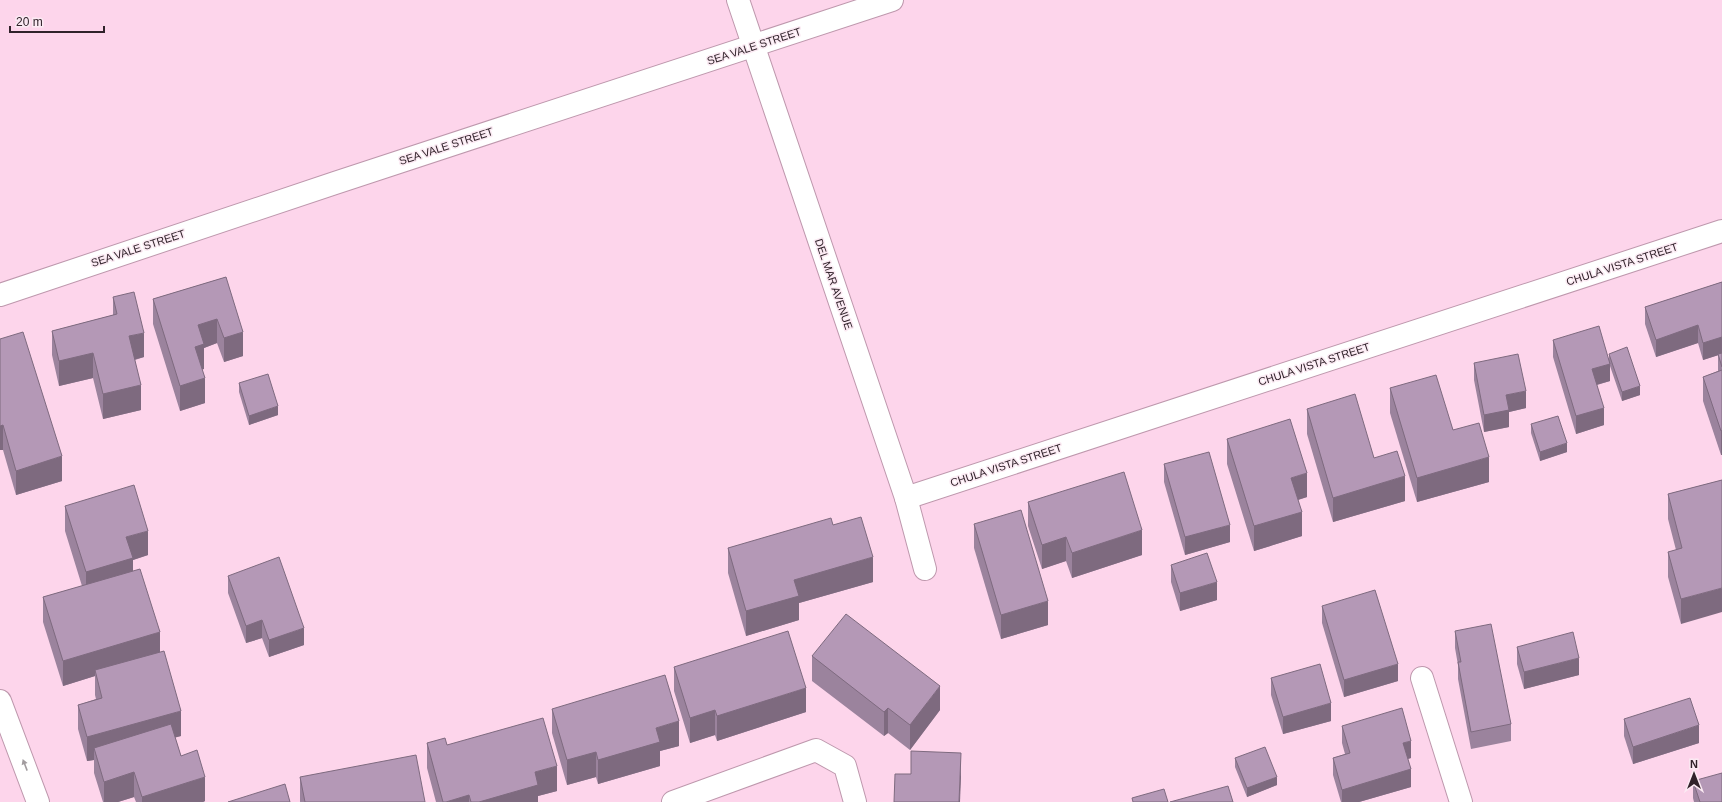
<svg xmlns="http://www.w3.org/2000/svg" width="1722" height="802" font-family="Arial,sans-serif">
<rect width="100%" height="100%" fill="#fdd5eb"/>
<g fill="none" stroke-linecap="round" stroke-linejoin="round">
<defs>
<g id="minor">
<path d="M738,0l168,498 19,71"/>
<path d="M0,295l335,-112 557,-183"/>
<path d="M906,498l816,-267"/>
<path d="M1422,678l39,124"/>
<path d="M0,701l38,101"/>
<path d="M673,802l143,-52 29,16 10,36"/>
</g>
</defs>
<use href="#minor" stroke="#be98ad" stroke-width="24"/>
<use href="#minor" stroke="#fff" stroke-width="22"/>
</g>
<g fill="#9b839d">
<path d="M226,277l17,79 -19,6 -7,-19 -13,5v21h-2l3,34 -25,8 -27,-87v-25z"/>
<path d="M1722,282v173h-1l-18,-54v-24l15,-6v-16l-15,5 -5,-17 -42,14 -11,-33v-17z"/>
<path d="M113,297l31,60 -9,3 6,50 -38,9 -10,-41 -34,8 -7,-31v-24l61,-16z"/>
<path d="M0,339l62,142 -46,14 -13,-45z"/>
<path d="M1553,340l56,19v-5l31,41 -18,6 -12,-35v15l-13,4 7,40 -28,9 -23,-77z"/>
<path d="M1474,363l52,45 -17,4v15l-25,5 -10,-52z"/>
<path d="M239,383l39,32 -29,10 -10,-33z"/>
<path d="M1390,388l63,42 36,52 -72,20 -27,-89z"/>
<path d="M1307,409l98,92 -72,21 -26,-88z"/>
<path d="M1531,424l36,28 -27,9 -9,-28z"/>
<path d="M1227,439l80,58 -9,3 4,36 -48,15 -27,-87z"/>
<path d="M1164,464l66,78 -45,13 -21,-73z"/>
<path d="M1722,480l-41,144 -13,-47v-25l8,-2 -8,-31v-25z"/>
<path d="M1028,502l114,53 -70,23 -6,-17 -24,8 -14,-43z"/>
<path d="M65,506l83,49 -15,5v11l27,81 21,84 -6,1 6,19 24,45 -2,1h-67l-2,-5 -16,5h-15l-9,-29v-13l-7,1 -9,-32v-24l18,-6 -1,-4v-19l-32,10 -20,-64v-25l39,-11 -17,-55z"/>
<path d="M974,524l74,101 -47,14 -27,-91z"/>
<path d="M833,525l40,57 -74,21v17l-53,16 -18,-63v-25z"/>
<path d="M1171,565l46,35 -37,11 -9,-29z"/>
<path d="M228,576l76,69 -35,12 -7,-19 -16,5 -18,-50z"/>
<path d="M1322,606l76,75 -54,16 -22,-74z"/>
<path d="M1455,631l56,93v17l-40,8 -13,-70v-14l-3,-17z"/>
<path d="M1517,647l62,28 -55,14 -7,-25z"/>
<path d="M812,656l128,54 -30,40 -22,-17 -4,3 -72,-55z"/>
<path d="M674,667l132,45 -89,29 -2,-6 -25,8 -16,-52z"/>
<path d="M1271,678l60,43 -48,13 -12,-39z"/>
<path d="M552,709l127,37 -19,5v15l-62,18 -2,-7 -29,8 -15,-52z"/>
<path d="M1624,719l75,24 -66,21 -9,-28z"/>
<path d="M1342,726l69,32 -3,1 3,28 -52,15h-18l-8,-27v-17l12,-4 -3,-11z"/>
<path d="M427,743l20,2 110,46 -19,5v6h-102l-9,-34z"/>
<path d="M1235,758l42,27 -30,12 -12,-30z"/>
<path d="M300,777l125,25h-125z"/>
<path d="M1693,781l29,21h-28l-1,-4z"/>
</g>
<g fill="#7e6a7f">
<path d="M217,319v24l-13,5v21l-9,3v-25l3,-22z"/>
<path d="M1698,325v18l-42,14v-17z"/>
<path d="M243,332v24l-19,6v-24z"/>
<path d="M144,333v24l-15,4v-25z"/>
<path d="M1722,337v17l-19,6v-17z"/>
<path d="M93,353v25l-34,8v-25z"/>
<path d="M1610,364v17l-18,5v-17z"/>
<path d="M205,378v25l-25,8v-25z"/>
<path d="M141,385v25l-38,9v-25z"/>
<path d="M1640,386v9l-18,6v-9z"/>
<path d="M1526,391v17l-17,4v15l-25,5v-17l22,-20z"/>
<path d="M278,406v9l-29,10v-9z"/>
<path d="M1604,408v17l-28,9v-18z"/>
<path d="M3,425v25h-3v-24z"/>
<path d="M1722,430v25h-1v-24z"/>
<path d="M1567,443v9l-27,9v-9z"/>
<path d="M62,456v25l-46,14v-24z"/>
<path d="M1489,457v25l-72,20v-24z"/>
<path d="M1307,473v24l-16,5v-24z"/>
<path d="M1405,476v25l-72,21v-24z"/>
<path d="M1302,512v24l-48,15v-25z"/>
<path d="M1230,525v17l-45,13v-18z"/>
<path d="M1142,530v25l-70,23v-25z"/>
<path d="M148,531v24l-15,5v23l-47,14v-25l40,-35z"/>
<path d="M1066,537v24l-24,8v-24z"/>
<path d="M873,557v25l-74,21v17l-53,16v-25l48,-31z"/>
<path d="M1217,582v18l-37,11v-18z"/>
<path d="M1722,588v24l-41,12v-25z"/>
<path d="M1048,601v24l-47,14v-24z"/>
<path d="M262,620v18l-16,5v-17z"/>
<path d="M304,628v17l-35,12v-17z"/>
<path d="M160,632v25l-65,13v6l-32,10v-25z"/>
<path d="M1579,658v17l-55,14v-17z"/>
<path d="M1398,664v17l-54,16v-17z"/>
<path d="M940,686v24l-30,40v-25z"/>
<path d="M806,688v24l-89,29v-25z"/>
<path d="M1331,703v18l-48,13v-17z"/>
<path d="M888,708v25l-4,3v-24z"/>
<path d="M715,710v25l-25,8v-25z"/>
<path d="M181,711v25l-84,23 -3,-11v12l-7,1v-24z"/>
<path d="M679,721v25l-19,5v15l-62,18v-24l58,-32z"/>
<path d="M1699,725v18l-66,21v-17z"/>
<path d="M1411,741v17l-8,2v-17z"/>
<path d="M596,752v25l-29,8v-25z"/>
<path d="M961,753v24l-1,25h-1z"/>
<path d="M557,766v25l-19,5v6h-59l56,-30z"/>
<path d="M1411,769v18l-52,15h-17v-12z"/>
<path d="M134,772v25l-16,5h-14v-20z"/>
<path d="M205,777v24l-2,1h-61v-5z"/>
<path d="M1277,777v8l-30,12v-9z"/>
<path d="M469,795v7h-23z"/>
</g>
<g fill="#b498b6" stroke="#7e6a7f">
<path d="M226,277l17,55 -19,6 -7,-19 -19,6 6,19 -9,3 10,31 -25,8 -27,-87z"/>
<path d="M1722,282v55l-19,6 -5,-18 -42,15 -11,-33z"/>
<path d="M134,292l10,41 -15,3 12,49 -38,9 -10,-41 -34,8 -7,-30 65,-17 -4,-17z"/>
<path d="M1599,326l11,38 -18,5 12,39 -28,8 -23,-76z"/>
<path d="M23,332l39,124 -46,15 -13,-46 -3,1v-87z"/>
<path d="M1627,347l13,39 -18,6 -13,-38z"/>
<path d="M1722,353v14l-4,-13z"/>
<path d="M1518,354l8,37 -20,4 3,15 -25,5 -10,-52z"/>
<path d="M1722,370v60l-1,1 -18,-54z"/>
<path d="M268,374l10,32 -29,10 -10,-33z"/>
<path d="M1436,375l17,55 26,-7 10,34 -72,21 -27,-90z"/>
<path d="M1355,394l19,64 23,-7 8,25 -72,22 -26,-89z"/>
<path d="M1558,416l9,27 -27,9 -9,-28z"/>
<path d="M1290,419l17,54 -16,5 11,34 -48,14 -27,-87z"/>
<path d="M1209,452l21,73 -45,12 -21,-73z"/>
<path d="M1124,472l18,58 -70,23 -6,-16 -24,8 -14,-43z"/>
<path d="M1722,480v108l-41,11 -13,-47 14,-4 -14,-54z"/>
<path d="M134,485l14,46 -22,6 7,21 -47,14 -21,-66z"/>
<path d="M1021,510l27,91 -47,14 -27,-91z"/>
<path d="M861,517l12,40 -79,23 5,16 -53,15 -18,-63 103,-30 2,7z"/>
<path d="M1207,553l10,29 -37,11 -9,-28z"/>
<path d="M279,557l25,71 -35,12 -7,-20 -16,6 -18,-50z"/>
<path d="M140,569l20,63 -97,29 -20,-64z"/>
<path d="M1375,590l23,74 -54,16 -22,-74z"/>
<path d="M846,614l94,72 -30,39 -22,-17 -4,4 -72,-56z"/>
<path d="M1491,624l20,100 -40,8 -13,-70h3l-6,-31z"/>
<path d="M788,631l18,57 -89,28 -2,-6 -25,8 -16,-51z"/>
<path d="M1573,632l6,26 -55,14 -7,-25z"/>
<path d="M164,651l17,60 -94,26 -9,-32 24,-7 -7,-28z"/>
<path d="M1320,664l11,39 -48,14 -12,-39z"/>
<path d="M665,675l14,46 -23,7 4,14 -62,18 -2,-8 -29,8 -15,-51z"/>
<path d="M1690,698l9,27 -66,22 -9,-28z"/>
<path d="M1402,708l9,33 -8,2 8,26 -69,21 -9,-32 17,-5 -8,-27z"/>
<path d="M543,718l14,48 -22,6 3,13 -59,17h-8l-2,-7 -23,7h-3l-16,-59 18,-5 2,7z"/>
<path d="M171,724l10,32 16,-6 8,27 -63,20 -8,-25 -30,10 -10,-34z"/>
<path d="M1265,747l12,30 -30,11 -12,-30z"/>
<path d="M911,751l50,2 -2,49h-65l1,-28h16z"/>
<path d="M416,755l9,47h-120l-5,-25z"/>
<path d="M1722,773v29h-22l-7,-21z"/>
<path d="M285,784l5,18h-62z"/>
<path d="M1228,786l5,16h-63z"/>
<path d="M1164,789l4,13h-35l-1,-4z"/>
</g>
<defs><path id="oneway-solid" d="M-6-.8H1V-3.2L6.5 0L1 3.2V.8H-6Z"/></defs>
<use fill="#a29c9f" href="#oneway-solid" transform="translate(25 765) rotate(-111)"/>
<g text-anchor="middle" stroke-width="3" stroke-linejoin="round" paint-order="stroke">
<g font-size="11" fill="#30222a" stroke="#fbeaf3">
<text transform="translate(754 46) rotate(-18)" y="4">SEA VALE STREET</text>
<text transform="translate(446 146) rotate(-18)" y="4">SEA VALE STREET</text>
<text transform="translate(138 248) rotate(-18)" y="4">SEA VALE STREET</text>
<text transform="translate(1622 264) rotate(-18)" y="4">CHULA VISTA STREET</text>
<text transform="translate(834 284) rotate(71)" y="4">DEL MAR AVENUE</text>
<text transform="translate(1314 364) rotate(-18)" y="4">CHULA VISTA STREET</text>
<text transform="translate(1006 465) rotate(-18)" y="4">CHULA VISTA STREET</text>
</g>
</g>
<g transform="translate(1694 774)" stroke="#fbeaf3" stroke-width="3" paint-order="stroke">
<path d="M0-3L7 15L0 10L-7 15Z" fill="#30222a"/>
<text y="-6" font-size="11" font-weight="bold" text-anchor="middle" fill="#30222a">N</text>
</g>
<path d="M10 26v6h94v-6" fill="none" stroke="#30222a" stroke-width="2"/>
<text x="16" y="26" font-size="12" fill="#30222a" stroke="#fbeaf3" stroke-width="3" paint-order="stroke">20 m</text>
</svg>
